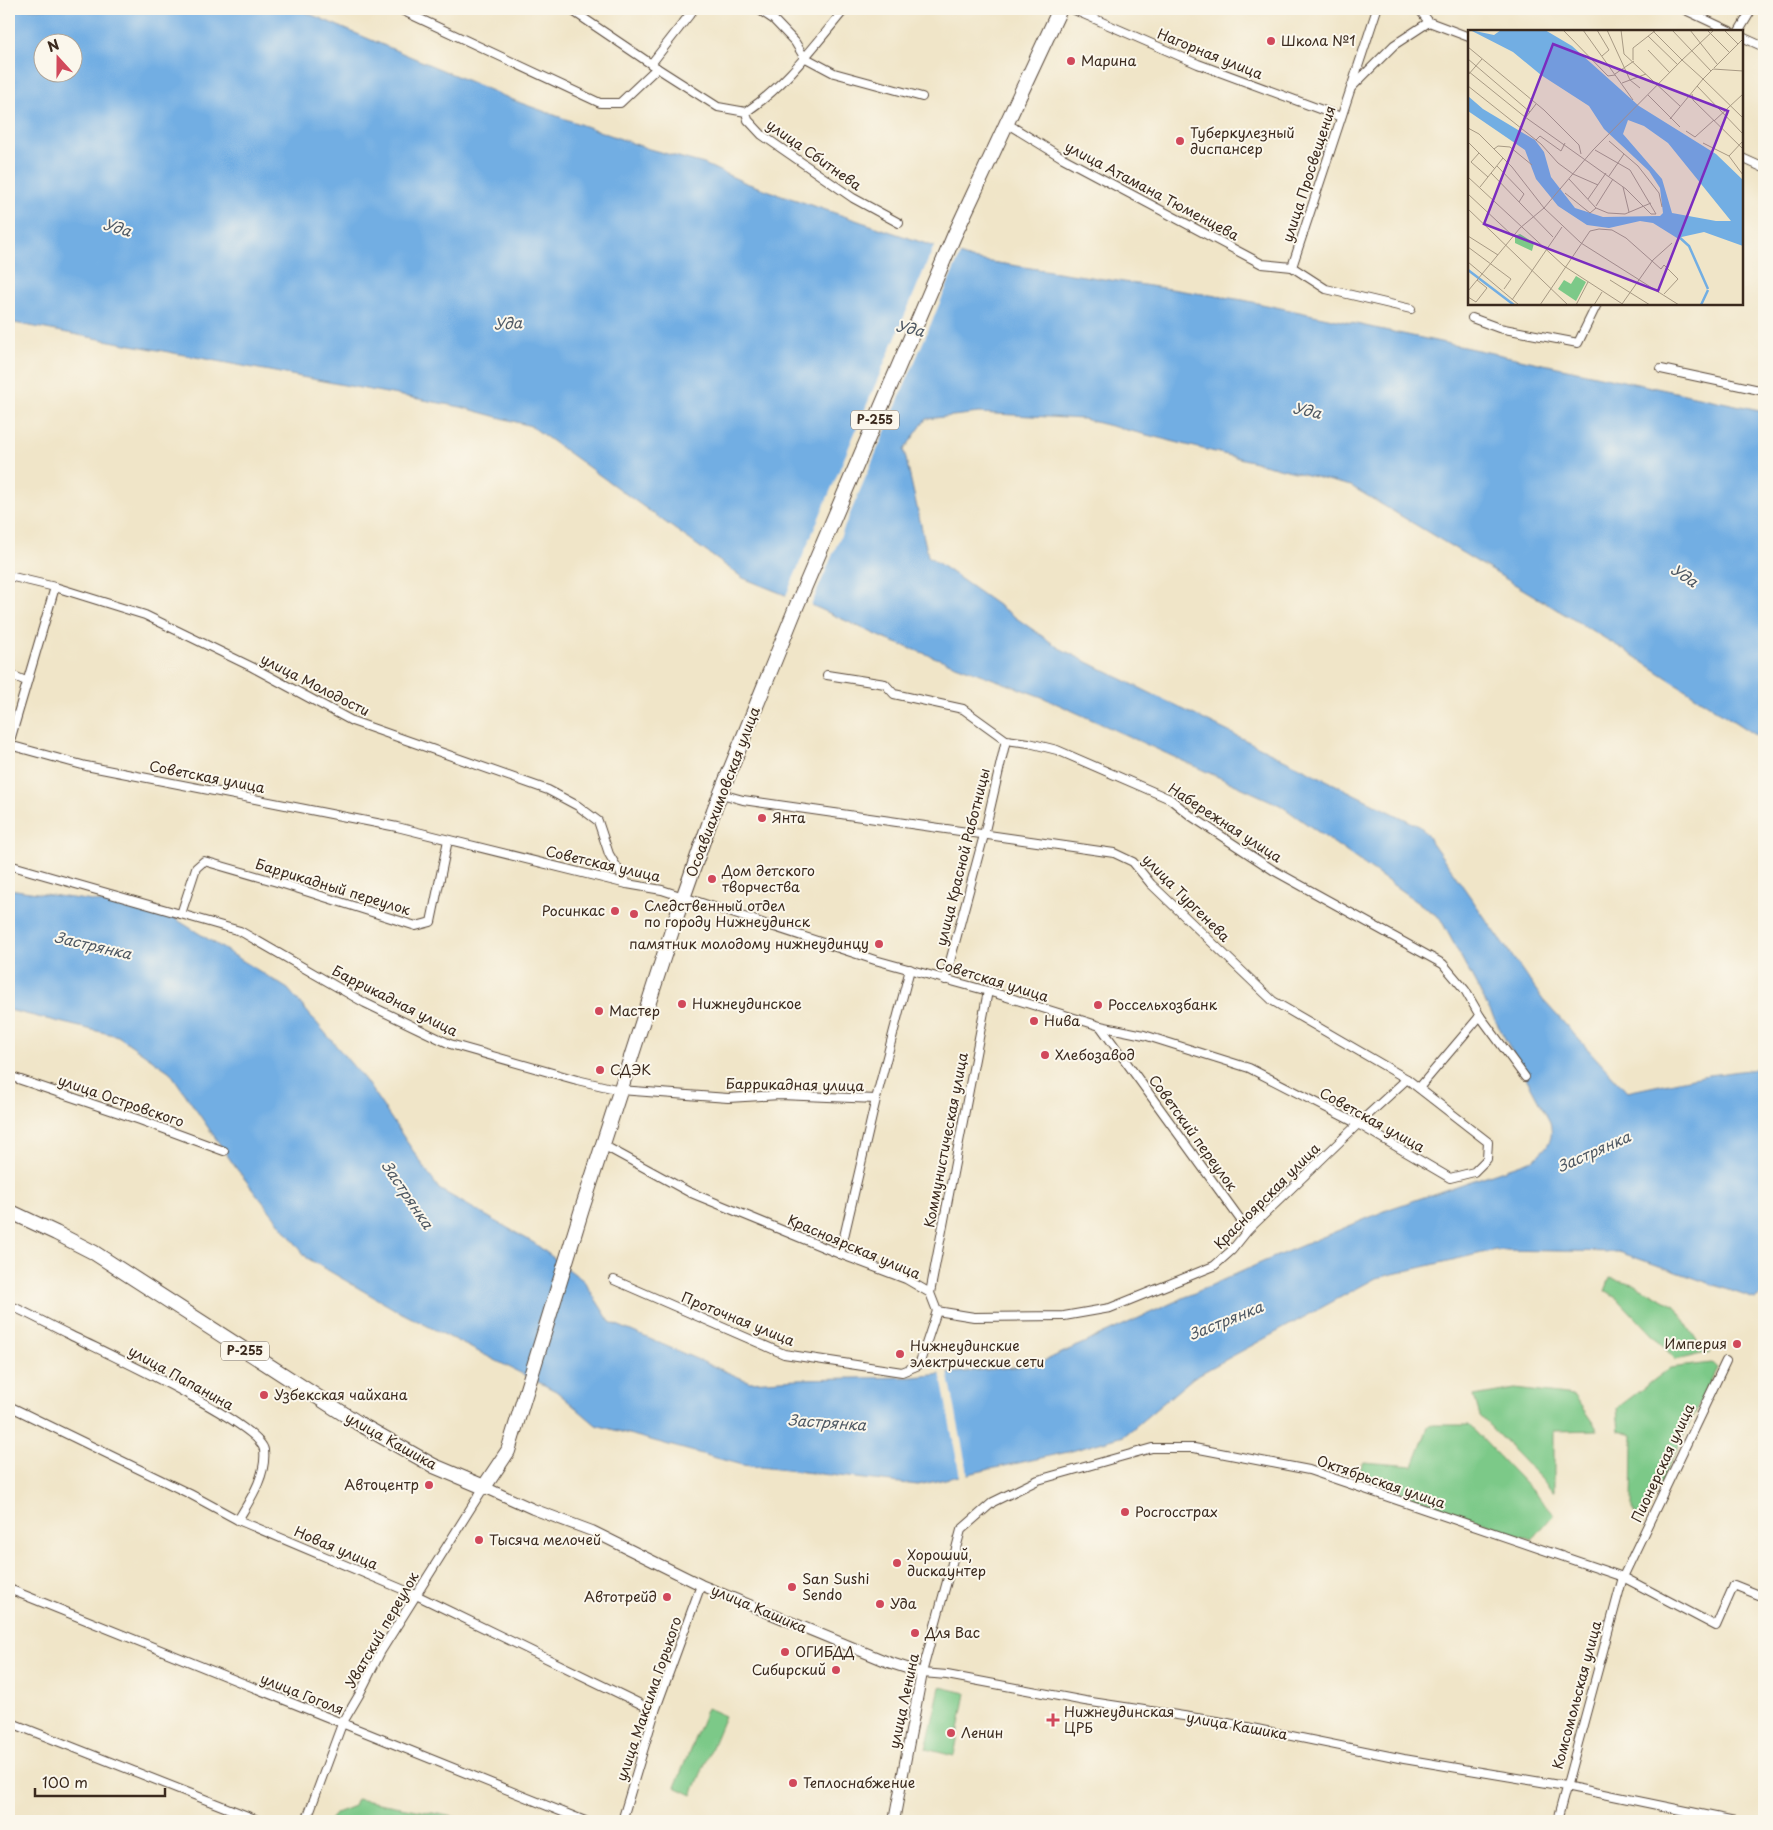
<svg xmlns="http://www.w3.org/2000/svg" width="1773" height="1830" font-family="'Playpen Sans',sans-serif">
<rect width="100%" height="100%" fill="#fbf7ec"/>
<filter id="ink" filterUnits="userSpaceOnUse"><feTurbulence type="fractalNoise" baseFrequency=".02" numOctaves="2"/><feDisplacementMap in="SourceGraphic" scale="10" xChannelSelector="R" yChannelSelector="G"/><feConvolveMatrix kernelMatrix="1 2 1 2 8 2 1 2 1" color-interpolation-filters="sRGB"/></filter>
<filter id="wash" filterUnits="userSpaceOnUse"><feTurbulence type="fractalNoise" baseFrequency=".0096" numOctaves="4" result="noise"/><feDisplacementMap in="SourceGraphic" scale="20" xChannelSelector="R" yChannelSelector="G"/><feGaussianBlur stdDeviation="1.12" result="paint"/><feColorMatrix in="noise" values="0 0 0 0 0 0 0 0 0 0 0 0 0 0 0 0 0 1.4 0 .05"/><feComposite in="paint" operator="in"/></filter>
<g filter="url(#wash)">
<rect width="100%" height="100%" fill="#f0e5c8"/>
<g fill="#7cc988" stroke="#5c7a53">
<path d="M1610,1278l24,6 41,22 24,38 11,8 -34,8 -57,-60 -14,-9z"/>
<path d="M1712,1363l5,5 -76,154 -9,-14 1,-73 -14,-4 -2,-23 53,-40z"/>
<path d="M1515,1389l59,7 24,34 -44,1v61l-74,-76 -6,-20z"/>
<path d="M1429,1425h40l85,89 -22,26 -176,-64 8,-14 49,4z"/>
<path d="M940,1687l26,6 -12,63 -28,-7z"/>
<path d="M707,1708l18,8 -33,79 -17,-8z"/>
<path d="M357,1799l118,22h-146l7,-8 18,-7z"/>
</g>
<path fill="#72aee3" stroke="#566c80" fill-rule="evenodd" d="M9,9h289l220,93 131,47 55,15 42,19 225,76 272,41 521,111v330l-138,-90 -275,-165 -268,-67 -104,-6 -53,6 -22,31 24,106 131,92 362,179 122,173 84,92 75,-16 62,-8v226l-9,5 -136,-47 -124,-2 -119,28 -182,99 -70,59 -56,16 -150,33 -176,-20 -146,-40 -40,-34 -160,-81 -89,-52 -71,-90 -66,-96 -52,-36 -109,-26v-121l154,22 125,78 77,91 74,109 95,54 50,38 26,41 140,60 47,-3 116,-2 122,-12 230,-104 127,-53 141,-48c13,-13 22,-18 17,-38l-110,-204 -160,-113 -238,-108 -154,-57 -70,-32 -75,-30 -212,-152 -70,-19 -452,-85zM42,42h30v30h-30z"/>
<g fill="#f0e5c8">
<path d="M935,244l26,9 -151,355 -25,-10z"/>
<path d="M948,1371l20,105 -8,1 -20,-105z"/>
</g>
</g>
<g filter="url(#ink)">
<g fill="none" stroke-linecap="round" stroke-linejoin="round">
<defs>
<g id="street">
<path d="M399,9l201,94h20l37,-35"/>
<path d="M570,9l87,59 61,39 28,5 2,8 14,15 91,63 46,25"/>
<path d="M758,9l15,10 22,23 9,15 30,16 88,24"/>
<path d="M1072,9l126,55 143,53"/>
<path d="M1419,9l10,13 40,15"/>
<path d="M1683,9l47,22"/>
<path d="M1739,31l13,-22"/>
<path d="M1742,37l22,10"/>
<path d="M651,64l43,-55"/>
<path d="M1352,87l42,-42 35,-23"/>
<path d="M746,112c40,-27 68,-66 99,-103"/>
<path d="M1006,123l57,35 199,106 30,3 34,22 85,20"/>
<path d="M1742,158l22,10"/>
<path d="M1292,267l85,-258"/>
<path d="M1472,318l27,10 79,15 19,-39"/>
<path d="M1661,369l103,22"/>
<path d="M9,576l46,11 90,28 107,52 100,54 196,69 30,16 20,15 11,33 18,30"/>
<path d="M9,674l17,7"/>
<path d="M827,675l58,9 9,10 69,15 43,31 23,3 28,7 113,49 21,17 82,54 170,94 22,26 15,26 45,61"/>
<path d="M9,744l46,-157"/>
<path d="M9,745l77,21 311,61 230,57 35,6 213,70 113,31 112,35 44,9 105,33 109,56 92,54 24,-6 13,-13 1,-17 -81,-63 -134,-78 -122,-117 -18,-22 -19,-9 -371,-53 -22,-6"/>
<path d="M9,865l231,66 125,72 85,41 127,36 43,10 108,8 52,-3 96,4"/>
<path d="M181,914l15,-46 8,-7 73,21 139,44 15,-4 17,-82"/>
<path d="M945,980l39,-145 22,-95"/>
<path d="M1100,1026l148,204"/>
<path d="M9,1076l131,44 84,31"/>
<path d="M1419,1088l61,-72"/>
<path d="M603,1145l86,47 151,62 66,25 24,14 7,18 37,6 90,-1 46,-8 104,-42 18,-16 16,-20 110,-106 49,-45"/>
<path d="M840,1254l36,-155 34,-130"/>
<path d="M614,1280l170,74 118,18 17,-7 18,-54"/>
<path d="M930,1293l58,-302"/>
<path d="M9,1305c21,9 40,20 61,30 29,15 190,88 194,115 3,25 -14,50 -26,70"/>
<path d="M9,1406l181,88 48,26 178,75 239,116"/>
<path d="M9,1589l576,232"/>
<path d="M9,1722l251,99"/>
<path d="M306,1821l36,-97 17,-29 22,-44 103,-164"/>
<path d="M622,1821l33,-110 46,-126"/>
<path d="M1557,1821l66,-244 103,-216"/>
<path d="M1735,1821l-170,-35 -161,-27 -181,-37 -138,-21 -138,-26 -25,-2 39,-143 32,-28 45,-22 114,-32h42l115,22 314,107 93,49 18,-41 30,12"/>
</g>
<path id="secondary" d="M484,1487l49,22 59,22 109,54 187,77 34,11 -28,148"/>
<path id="highway" d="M9,1211l47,22 37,19 265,171 76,43 50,21 24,-36 74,-242 95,-294 37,-105 83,-205 157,-369 106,-227"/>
</defs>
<use href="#street" stroke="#564638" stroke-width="10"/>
<use href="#secondary" stroke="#564638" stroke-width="12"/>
<use href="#highway" stroke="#564638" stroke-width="16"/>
<use href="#street" stroke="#fff" stroke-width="8"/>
<use href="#secondary" stroke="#fff" stroke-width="10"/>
<use href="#highway" stroke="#fff" stroke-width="14"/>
</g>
</g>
<g fill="#d1495b" stroke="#fbf7ec" stroke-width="2">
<circle cx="1271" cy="41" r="5"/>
<circle cx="1071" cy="61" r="5"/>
<circle cx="1180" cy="141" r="5"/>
<circle cx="762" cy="818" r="5"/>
<circle cx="712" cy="879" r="5"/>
<circle cx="615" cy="911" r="5"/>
<circle cx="634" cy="914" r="5"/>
<circle cx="879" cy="944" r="5"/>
<circle cx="682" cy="1004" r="5"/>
<circle cx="1098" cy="1005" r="5"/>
<circle cx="599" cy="1011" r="5"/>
<circle cx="1034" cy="1021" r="5"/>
<circle cx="1045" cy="1055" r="5"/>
<circle cx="600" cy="1070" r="5"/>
<circle cx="1737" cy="1344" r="5"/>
<circle cx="900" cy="1354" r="5"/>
<circle cx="264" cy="1395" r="5"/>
<circle cx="429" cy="1485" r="5"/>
<circle cx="1125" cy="1512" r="5"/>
<circle cx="479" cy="1540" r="5"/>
<circle cx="897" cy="1563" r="5"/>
<circle cx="792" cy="1587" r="5"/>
<circle cx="667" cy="1597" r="5"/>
<circle cx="880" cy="1604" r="5"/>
<circle cx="915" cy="1633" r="5"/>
<circle cx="785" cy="1652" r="5"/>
<circle cx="836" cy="1670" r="5"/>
<path d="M1050.5 1712.5h5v5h5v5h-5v5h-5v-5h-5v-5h5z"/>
<circle cx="951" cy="1733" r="5"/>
<circle cx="793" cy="1783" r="5"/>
</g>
<g text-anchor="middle" stroke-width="4" stroke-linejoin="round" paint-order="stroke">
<g fill="#fbf7ec" stroke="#75685c" stroke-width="1">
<rect x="851" y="410.5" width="48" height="19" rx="4"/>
<rect x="221" y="1341.5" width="48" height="19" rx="4"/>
</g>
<g font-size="12" font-weight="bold" fill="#3b2a1e">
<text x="875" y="424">Р-255</text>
<text x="245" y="1355">Р-255</text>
</g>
<g font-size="14" fill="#3b2a1e" stroke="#fbf7ec" text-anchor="start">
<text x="1281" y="46">Школа №1</text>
<text x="1081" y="66">Марина</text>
<text x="1190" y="138">Туберкулезный<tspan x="1190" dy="16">диспансер</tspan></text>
<text x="772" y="823">Янта</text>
<text x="722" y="876">Дом детского<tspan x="722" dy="16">творчества</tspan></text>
<text x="644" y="911">Следственный отдел<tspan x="644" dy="16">по городу Нижнеудинск</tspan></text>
<text x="605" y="916" text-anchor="end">Росинкас</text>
<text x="869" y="949" text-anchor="end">памятник молодому нижнеудинцу</text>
<text x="692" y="1009">Нижнеудинское</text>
<text x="1108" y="1010">Россельхозбанк</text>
<text x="609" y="1016">Мастер</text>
<text x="1044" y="1026">Нива</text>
<text x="1055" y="1060">Хлебозавод</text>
<text x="610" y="1075">СДЭК</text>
<text x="1727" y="1349" text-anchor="end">Империя</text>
<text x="910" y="1351">Нижнеудинские<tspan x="910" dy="16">электрические сети</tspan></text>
<text x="274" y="1400">Узбекская чайхана</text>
<text x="419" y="1490" text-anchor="end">Автоцентр</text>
<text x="1135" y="1517">Росгосстрах</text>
<text x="489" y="1545">Тысяча мелочей</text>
<text x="907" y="1560">Хороший,<tspan x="907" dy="16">дискаунтер</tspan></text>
<text x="802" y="1584">San Sushi<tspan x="802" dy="16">Sendo</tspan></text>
<text x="657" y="1602" text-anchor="end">Автотрейд</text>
<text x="890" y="1609">Уда</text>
<text x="925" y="1638">Для Вас</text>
<text x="795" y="1657">ОГИБДД</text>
<text x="826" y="1675" text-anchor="end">Сибирский</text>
<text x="1064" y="1717">Нижнеудинская<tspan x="1064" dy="16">ЦРБ</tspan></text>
<text x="961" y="1738">Ленин</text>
<text x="803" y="1788">Теплоснабжение</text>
</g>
<g font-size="14" fill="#3b2a1e" stroke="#fbf7ec">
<text transform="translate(1210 54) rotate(22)" y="5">Нагорная улица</text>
<text transform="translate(814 155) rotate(35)" y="5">улица Сбитнева</text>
<text transform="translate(1309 174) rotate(-72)" y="5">улица Просвещения</text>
<text transform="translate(1152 191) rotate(28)" y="5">улица Атамана Тюменцева</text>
<text transform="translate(315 685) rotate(27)" y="5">улица Молодости</text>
<text transform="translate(207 777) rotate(11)" y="5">Советская улица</text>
<text transform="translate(723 792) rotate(-69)" y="5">Осоавиахимовская улица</text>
<text transform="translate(1225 823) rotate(33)" y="5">Набережная улица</text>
<text transform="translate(963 857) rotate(-76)" y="5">улица Красной Работницы</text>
<text transform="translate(603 864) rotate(13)" y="5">Советская улица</text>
<text transform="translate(333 887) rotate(17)" y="5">Баррикадный переулок</text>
<text transform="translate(1186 898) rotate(45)" y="5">улица Тургенева</text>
<text transform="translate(992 980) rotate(17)" y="5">Советская улица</text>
<text transform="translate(395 1001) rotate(27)" y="5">Баррикадная улица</text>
<text transform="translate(795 1085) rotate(1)" y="5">Баррикадная улица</text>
<text transform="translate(121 1101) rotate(19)" y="5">улица Островского</text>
<text transform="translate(1372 1120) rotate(29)" y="5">Советская улица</text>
<text transform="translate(1193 1133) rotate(54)" y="5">Советский переулок</text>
<text transform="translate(946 1140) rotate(-79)" y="5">Коммунистическая улица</text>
<text transform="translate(1267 1196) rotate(-45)" y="5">Красноярская улица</text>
<text transform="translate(854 1247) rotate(23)" y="5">Красноярская улица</text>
<text transform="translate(738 1319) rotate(22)" y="5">Проточная улица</text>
<text transform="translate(181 1378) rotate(29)" y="5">улица Папанина</text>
<text transform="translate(391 1441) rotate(29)" y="5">улица Кашика</text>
<text transform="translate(1663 1463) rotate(-65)" y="5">Пионерская улица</text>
<text transform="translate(1381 1482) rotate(19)" y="5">Октябрьская улица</text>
<text transform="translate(336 1548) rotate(23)" y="5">Новая улица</text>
<text transform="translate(759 1609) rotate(23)" y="5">улица Кашика</text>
<text transform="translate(382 1630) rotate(-60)" y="5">Уватский переулок</text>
<text transform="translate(302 1694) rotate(22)" y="5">улица Гоголя</text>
<text transform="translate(1577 1695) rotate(-75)" y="5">Комсомольская улица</text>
<text transform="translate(649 1699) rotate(-71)" y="5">улица Максима Горького</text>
<text transform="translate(904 1701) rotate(-78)" y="5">улица Ленина</text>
<text transform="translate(1237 1726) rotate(10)" y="5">улица Кашика</text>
</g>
<g font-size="15" font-style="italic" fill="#4e5863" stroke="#fbf7ec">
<text transform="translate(117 228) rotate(16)" y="5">Уда</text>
<text transform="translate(508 324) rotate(-3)" y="5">Уда</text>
<text transform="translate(910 329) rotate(12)" y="5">Уда</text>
<text transform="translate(1307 411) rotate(12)" y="5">Уда</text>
<text transform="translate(1684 576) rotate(34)" y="5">Уда</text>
<text transform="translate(93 946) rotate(13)" y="5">Застрянка</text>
<text transform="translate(1594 1152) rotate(-24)" y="5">Застрянка</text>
<text transform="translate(407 1195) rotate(56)" y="5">Застрянка</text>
<text transform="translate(1226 1321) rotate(-22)" y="5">Застрянка</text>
<text transform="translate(827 1423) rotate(4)" y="5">Застрянка</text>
</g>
</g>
<g transform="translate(1468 30)">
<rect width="275" height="275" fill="#f0e5c8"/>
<path d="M52,204l14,9 -2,8 -17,-8v-7zM108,246l10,6 -10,19 -18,-12 6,-9 7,4z" fill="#7cc988"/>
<path d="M2,0l24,5 7,-5h44l27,16 67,60 77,48 27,26v66l-39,-14 -27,6 -24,-15 -13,-2 -31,7 -22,-3 -29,-19 -22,-27 -11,-29 -57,-39v-15l15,13 52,31 9,12 7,25 24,31 28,9 57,-1 3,-3 -3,-25 -11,-17 -45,-42 -15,-23 -48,-31 -28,-23zM160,90l16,6 24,17 63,78h-15l-44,-8 -10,-34 -39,-45z" fill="#72aee3" fill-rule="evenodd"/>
<path fill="none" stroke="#72aee3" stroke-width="2.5" d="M210,206l11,10 19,43M0,240l46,35M233,275l7,-15"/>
<path fill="none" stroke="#a89a84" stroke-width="1" d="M95,0l45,46 7,-1M115,0l50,70M129,0l12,20 -7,6M139,0l23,50 10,8M153,0l3,24 56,52M184,0l30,30 32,-30M204,0l39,41M222,0l27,34M239,0l22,22M256,0l14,14M180,6l30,29M0,17l76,63 35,35 2,9M180,20l22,23M0,29l62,53M165,30v-12l23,-18M246,38l29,-29M0,41l57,46 101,72 25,25h5l-26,-44 -35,-20M147,44l19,-13M0,45l14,-16M154,53l24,-9M0,56l73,58 17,19 15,11 25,11M229,56l46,48M224,64l1,6 50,49M180,65l32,32M58,87l10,-13M202,89l33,-40 40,39M246,91l29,-27M0,98l11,6 33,33 32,41 49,-58 89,-90 21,19 10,-10 30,2M218,101l9,6 19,-17M68,110l4,-4 21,15 4,-8M141,111l29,25 21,27 3,14M0,112l27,27M235,113l26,13 14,19M26,119l4,-3 12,1 22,18M11,123l-8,9 17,15M261,126l14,-15M29,136l27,28 -5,8M23,143l62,64M141,146l15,-22M0,147l96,89 60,39M101,149l27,29 12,5 17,1 26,-11M12,157l23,-29M155,157l6,25M97,163l25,20 6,-5M0,164l45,42M120,169l18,-26M128,176l17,-27M0,179l100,96M0,206l30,19M0,217l43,32 -7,10M0,232l51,43M142,250l40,25M0,261l52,-63 24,-20 37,35 98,62M0,267l8,5 11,-14 -10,-8M44,270l50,-73M154,274l31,-44 19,-17M72,275l50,-74 9,-2 13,1 14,8 35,31 3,-4 14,14 -14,15M108,275l12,-23M126,275l8,-13"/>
<path fill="#7b2cbf" fill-opacity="0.15" stroke="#7b2cbf" stroke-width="2.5" d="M85,14l175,67 -70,180 -174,-67z"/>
<rect width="275" height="275" fill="none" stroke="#3b2a1e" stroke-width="2.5"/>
</g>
<rect width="1773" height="1830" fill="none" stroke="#fbf7ec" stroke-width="30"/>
<g transform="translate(58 58) rotate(339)"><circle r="24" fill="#fbf7ec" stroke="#aea59a"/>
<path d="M0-4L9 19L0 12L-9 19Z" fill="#d1495b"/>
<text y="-8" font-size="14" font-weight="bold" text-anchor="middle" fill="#3b2a1e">N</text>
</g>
<path d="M35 1788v8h130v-8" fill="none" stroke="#3b2a1e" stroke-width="2.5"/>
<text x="42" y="1788" font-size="15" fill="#3b2a1e" stroke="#fbf7ec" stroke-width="4" paint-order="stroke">100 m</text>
</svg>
